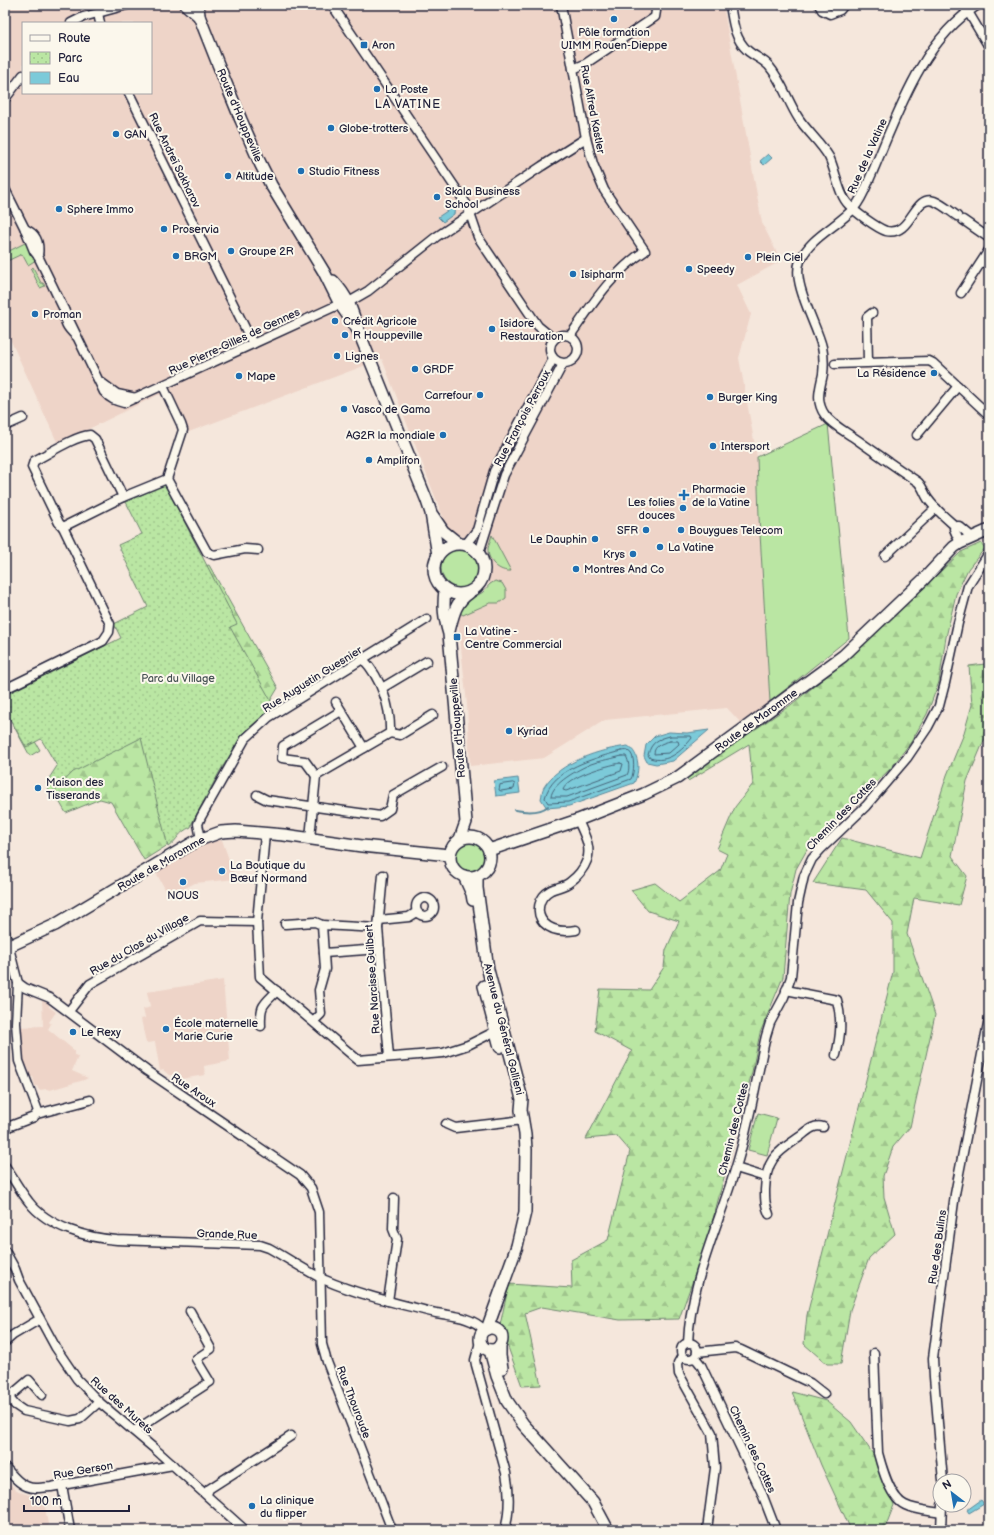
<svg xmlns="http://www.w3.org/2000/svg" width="994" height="1535" font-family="'Balsamiq Sans',sans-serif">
<defs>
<pattern id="forest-firs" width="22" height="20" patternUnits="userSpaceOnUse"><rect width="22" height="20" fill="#bae6a3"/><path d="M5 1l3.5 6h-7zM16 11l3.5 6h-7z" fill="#a0c58d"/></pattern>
<pattern id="park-dots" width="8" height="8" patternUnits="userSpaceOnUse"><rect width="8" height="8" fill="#bae6a3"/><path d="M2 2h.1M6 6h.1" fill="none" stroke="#a0c58d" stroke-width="1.8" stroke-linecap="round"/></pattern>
</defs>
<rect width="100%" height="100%" fill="#f5e7dc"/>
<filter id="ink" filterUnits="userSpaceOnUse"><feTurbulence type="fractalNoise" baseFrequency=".025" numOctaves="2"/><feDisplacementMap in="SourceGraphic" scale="8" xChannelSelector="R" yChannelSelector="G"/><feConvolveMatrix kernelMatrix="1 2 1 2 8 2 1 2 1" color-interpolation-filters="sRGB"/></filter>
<g filter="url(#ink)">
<g fill="#eed4c8" fill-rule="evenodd">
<path d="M5,5h718l39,218 19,38 -44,24 14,29 -12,44 18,99 2,60 11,185 -29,21 -14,-15 -122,12 -61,38 -74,8 -3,-61 -9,-87 10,-17 15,-9 6,-8 -2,-36 -39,-18 -66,-171 -196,74 -7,-3 -17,-35h-4l-100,49 -53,-116zM23,23h128v70h-128z"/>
<path d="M222,840l14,39 -41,4 -26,13 -14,-25 45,-27z"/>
<path d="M223,980l7,81 -26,5 1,9 -30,5 -1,-5h-5l-6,-5 -3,1 -5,-29 -9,1 -5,-24 4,-1 -2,-9 5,-1 2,-2 -3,-14z"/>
<path d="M42,999l7,2v6l7,5 -7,10 2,2 -3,5 27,22v4l3,2 -6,14 16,7 -4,2 -34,10 -3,-1 -8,1 -2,-4h-2l-2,-9h-3l-2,-10 -3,1 -4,-10 -2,-31 24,-1z"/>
<path d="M5,1478l10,11 8,4 10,3 10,-1 6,35h-44z"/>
</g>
<g fill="#bae6a3" stroke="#6e846f">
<path d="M27,242l9,18 -8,5 -6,-11 -17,8v-9z"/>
<path d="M33,267l8,16h2l2,3 -5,2 -9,-19z"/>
<path d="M828,424l21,214 -79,64 -11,-185 -2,-60z"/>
<path d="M492,535l19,36c-12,1 -24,-10 -23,-23 1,-4 3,-9 4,-13z"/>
<circle cx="461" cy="568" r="20"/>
<path d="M495,581l7,2 4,7v8l-7,5h-9l-27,12 -3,-2 8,-12 15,-9 7,-8z"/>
<circle cx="469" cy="857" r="15"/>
<path d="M758,1113l19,5 -10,37 -19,-5z"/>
</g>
<g fill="url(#forest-firs)" stroke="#6e846f">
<path d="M981,543l4,5 -17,21 -12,25 -10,43 -7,45 -12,32 -16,28 -20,26 -83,80 -12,21 -6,25 -7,83 -23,56 -8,39 -44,166 -29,81 -59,1 -78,-13 -17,6 16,72 -19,1 -22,-61 9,-41 63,4 -1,-28 37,-20 22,-89 -13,-15 -31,3 46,-88 -37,-20 5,-42 49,1 15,-23 2,-17 13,-29 -31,-10 -17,-21 24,-7 24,19 41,-31 7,-17 -10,-5 18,-42 18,-23 -4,-40 -61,37 -2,-4 106,-73 62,-50 107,-102z"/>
<path d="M209,565l69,123 -12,20 -67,-141z"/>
<path d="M102,648l50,91 26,86 -7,18 -27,17 -33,-58 -11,-3 -34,14 -17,-29 29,-37 -10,-18 -35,9 7,12 -10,6 -25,-46v-15z"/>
<path d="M985,664l4,18v42l-1,7 -21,50 -15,75 15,20 -8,29 -45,-7 -7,36 28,81 -25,112 -17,20 -10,29 1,21 11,37 -26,24 -19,52 -9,54h-14l-23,-20 3,-29 86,-343v-49l-27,-33 -53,-7 29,-45 78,20 27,-83 16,-39 9,-31 -3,-39z"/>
<path d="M792,1392l34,9 25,21 24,35 19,48 -9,23v2h-34l-30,-65z"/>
</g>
<path fill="url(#park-dots)" stroke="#6e846f" d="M165,484l72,140 -7,3 45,81 -29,22 -26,41 -28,52 -1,4c-14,6 -12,12 -23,20l-27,-109 -68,34 -22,23 -5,-12 11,-17 -16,-27 -15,8 -21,-37v-15l116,-57 -7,-14 34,-17 -30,-62 24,-11 -16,-32z"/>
<g fill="#7ccad9" stroke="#58879a">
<path d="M768,154l4,4 -8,7 -4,-4z"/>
<path d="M453,207h2l-1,7 -11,8 -5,-5z"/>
<path d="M709,730l-36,31 -17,3 -9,-2 -3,-6 2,-11 9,-9 14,-4 18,1z"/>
<path d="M628,746c12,8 12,25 6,37l-65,23 -22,2 -6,-9c1,-4 1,-9 3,-12 15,-25 57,-38 84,-41z"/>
<path d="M518,778l2,15 -24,3 -2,-15z"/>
<path d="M981,1500l3,4 -15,9 -2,-3z"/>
</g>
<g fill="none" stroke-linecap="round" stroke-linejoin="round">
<g stroke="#46657a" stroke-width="1">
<path d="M670,736h21l1,2c-10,13 -25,26 -42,20l-2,-3c3,-13 10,-16 22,-19z"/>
<path d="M670,741h8l1,3 -10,9 -15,1c0,-9 9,-11 16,-13z"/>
<path d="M621,751c1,0 6,-1 7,0 8,3 6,23 3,28l-63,23 -20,1 -3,-5c7,-30 51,-40 76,-47z"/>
<path d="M622,756h4c3,5 4,14 1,19l-60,22h-16c1,-14 28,-28 40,-33 10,-4 21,-5 31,-8z"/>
<path d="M620,763l3,1 -2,7 -55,20 -3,-1c5,-14 43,-24 57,-27z"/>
<path d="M513,783l2,1 -1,5 -13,2 -2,-1 1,-5z"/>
</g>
<path stroke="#58879a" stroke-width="2" d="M515,810c11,2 25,3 33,-4"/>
<defs>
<g id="street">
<path d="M332,5l135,200 11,32 60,89 16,13"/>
<path d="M561,5l25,133 7,26 11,26 41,61c-32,20 -54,55 -75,85"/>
<path d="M730,5c3,16 4,33 17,45 6,6 16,9 22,16 13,15 19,36 30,53 9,13 22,24 30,38 7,14 9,37 20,48 6,7 28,23 37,26 26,6 27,-37 48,-30 8,3 16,10 23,15"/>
<path d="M819,5l3,5 8,4 10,-4 4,-5"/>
<path d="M962,5l8,10 19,32"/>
<path d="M98,13l2,10"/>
<path d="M71,23l12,-6 44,-12"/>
<path d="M573,69l12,-5 70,-47 1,-6 -2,-6"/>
<path d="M129,93l124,251"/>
<path d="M5,99l18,-24"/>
<path d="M5,189l20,40 9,22 4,5 66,136c6,7 12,9 20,11l216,-99h4"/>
<path d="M963,220l26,18"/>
<path d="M25,229c12,5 15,14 13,27"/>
<path d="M961,293l28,-43"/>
<path d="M349,302l19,-11 68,-54 106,-71 44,-28"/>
<path d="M64,310c0,13 3,18 12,26"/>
<circle cx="564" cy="349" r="14"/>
<path d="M868,362l-1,-45 5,-4"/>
<path d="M835,364l94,-3 4,2 56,52"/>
<path d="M102,383l15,11 19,4"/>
<path d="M5,426l18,-8"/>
<path d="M917,435l41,-49"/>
<path d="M167,479l40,73 7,3 31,-6 13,1"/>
<path d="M955,526l-1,3 6,14"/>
<path d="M63,527l-4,-4 -27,-56 2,-6c16,-8 39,-24 56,-26l5,4 28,58"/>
<path d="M972,537l-13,-11h-4c-9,-8 -20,-17 -27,-27 -4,-6 -5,-12 -10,-17 -21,-14 -42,-29 -62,-43 -10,-7 -24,-14 -31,-24 -10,-14 -5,-26 -2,-41 1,-9 1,-18 -1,-27 -5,-22 -31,-65 -22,-86 10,-24 37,-34 54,-53 9,-10 13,-24 19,-37 25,-58 49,-131 105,-166"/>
<path d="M466,544l11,-14 17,-59 59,-112"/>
<path d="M479,553l25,-78 59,-111"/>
<path d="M885,556l51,-48"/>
<path d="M382,688l45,-27"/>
<path d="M5,689l98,-48 6,-9 1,-8 -47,-97 60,-30 44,-18 16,-49 -2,-6 -18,-38"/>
<path d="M336,702l28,46"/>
<path d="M390,733l10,2 33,-20"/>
<path d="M316,776l-11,-15 -23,-3 1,-12 58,-35"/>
<path d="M257,795l10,5 113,16 10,-7 3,-14 49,-28"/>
<path d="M265,834l-8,88 3,55 98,83 85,-7 25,-8 32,-16"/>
<path d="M310,838l6,-62 74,-43c1,-26 -9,-55 -27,-74"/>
<path d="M201,839l-3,-15 3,-7 44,-78 24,-22 158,-98"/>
<path d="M383,875l-5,53 11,129"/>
<circle cx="425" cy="907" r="9"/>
<path d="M379,920l30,-3 8,-5"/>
<path d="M285,924l30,-2 7,3 3,44 -6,21 2,24 -7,7"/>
<path d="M322,925l56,3"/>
<path d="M576,930c-11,2 -23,2 -32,-7 -9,-10 -6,-26 7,-33 6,-3 13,-3 19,-8 7,-5 14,-14 17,-22 5,-14 -4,-27 -9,-40"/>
<path d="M5,932l13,51 7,5 25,10 97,73 153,104 11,13 8,24 3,132 5,18 65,168"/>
<path d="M324,953l56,-4"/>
<path d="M786,990l51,10c5,21 4,35 -1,55"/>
<path d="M69,1011l21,-27 110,-63 57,1"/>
<path d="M261,1026c-1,-21 2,-21 16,-35"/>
<path d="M37,1114l53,-14"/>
<path d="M446,1124l9,4 68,-8"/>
<path d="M5,1128l29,-11 4,-6 -19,-50 -3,-38 2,-40"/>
<path d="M5,1166c8,12 15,25 24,36 19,25 58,36 88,38l143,5 9,3c18,10 37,23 56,32 34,15 75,24 111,33 17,3 37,4 48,17"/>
<path d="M736,1168l29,9"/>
<path d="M769,1214c-4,-9 -4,-15 -4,-24 1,-32 12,-37 36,-54 6,-5 13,-12 22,-9"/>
<path d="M5,1251l10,18 4,11 37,68 21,31 22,23 57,48 89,80"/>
<path d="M388,1301l9,-62 -4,-10 1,-31"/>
<path d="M5,1342l8,-7 27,-16"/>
<path d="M480,1342l-5,18 1,5 30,108c4,20 4,37 -1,57"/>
<circle cx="689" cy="1351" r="8"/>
<path d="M688,1343c2,-59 30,-117 47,-173 14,-43 21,-90 31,-134l4,-13 14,-26 7,-20 7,-74 6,-27 8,-17 9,-10 45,-43 41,-48 21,-31 11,-21 6,-23 13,-60 10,-37 21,-33"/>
<path d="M697,1352l38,-4 6,2 69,33 14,11"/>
<path d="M874,1353l4,100c4,15 12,45 27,52 10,5 25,6 36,8"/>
<path d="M682,1356l-4,7 1,11 33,59 3,35 -8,62"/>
<path d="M694,1358l3,2 4,5 60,126 15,39"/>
<path d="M5,1393l10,12 9,6 46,10 10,-2 19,-17"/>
<path d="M9,1397l20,-17 13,15"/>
<path d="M134,1431l76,-49 -14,-23 15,-10 -21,-38"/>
<path d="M5,1467c8,9 17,21 30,21 6,0 11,-1 16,-1l122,-22"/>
<path d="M943,1481l-9,-104 -1,-19 22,-164 34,-176"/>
<path d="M62,1485l8,45"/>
<path d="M207,1494l2,-5 82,-53"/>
<path d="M941,1530l1,-25"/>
</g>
<g id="secondary">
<path d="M186,5l13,11"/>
<path d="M198,5l1,11 19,48 23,56 19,43 11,22 53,87 16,32 18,26"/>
<path d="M333,281c15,16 19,29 25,49l69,171 4,12 7,42"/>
<path d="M433,516l10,15 15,12"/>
<circle cx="459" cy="569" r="25"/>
<path d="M445,590c-2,17 -1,27 4,44l17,188 -6,17"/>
<path d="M449,631c4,-15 6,-29 20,-38"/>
<circle cx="470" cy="857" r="20"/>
<path d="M489,850l89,-30 66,-26 33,-16 166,-122 80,-76 31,-33 6,-4 27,-12"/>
<path d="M464,876l8,18 1,6"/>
<path d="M477,876v12l11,82 34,129 -1,11 4,24 1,16 -1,62 -8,34 -30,83"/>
<path d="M5,948l50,-23 141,-84 25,-9 15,-1 48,4 78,11 87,9"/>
<path d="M484,986l16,61"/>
<circle cx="491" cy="1339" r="11"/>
<path d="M500,1345v11l2,12"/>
<path d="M490,1350l7,26 10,25 16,23 70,78 15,28"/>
</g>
</defs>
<use href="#street" stroke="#22223b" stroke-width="11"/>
<use href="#secondary" stroke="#22223b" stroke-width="14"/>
<use href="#street" stroke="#fbf7ec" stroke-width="8"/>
<use href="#secondary" stroke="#fbf7ec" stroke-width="11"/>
</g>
</g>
<g fill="#1f6fb2" stroke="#fbf7ec" stroke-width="1.5">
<circle cx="614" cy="19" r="4"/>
<rect x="360" y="41" width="8" height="8" rx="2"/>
<circle cx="377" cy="89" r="4"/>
<circle cx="331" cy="128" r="4"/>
<circle cx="116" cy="134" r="4"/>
<circle cx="301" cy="171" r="4"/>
<circle cx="228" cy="176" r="4"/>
<circle cx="437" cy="197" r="4"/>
<circle cx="59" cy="209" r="4"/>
<circle cx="164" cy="229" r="4"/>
<circle cx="231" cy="251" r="4"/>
<circle cx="176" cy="256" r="4"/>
<circle cx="748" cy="257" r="4"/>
<circle cx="689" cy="269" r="4"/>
<circle cx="573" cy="274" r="4"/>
<circle cx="35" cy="314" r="4"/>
<circle cx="335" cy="321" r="4"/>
<circle cx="492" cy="329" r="4"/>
<circle cx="345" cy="335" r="4"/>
<circle cx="337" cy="356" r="4"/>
<circle cx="415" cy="369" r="4"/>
<circle cx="934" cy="373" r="4"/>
<circle cx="239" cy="376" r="4"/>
<circle cx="480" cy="395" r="4"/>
<circle cx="710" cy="397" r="4"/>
<circle cx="344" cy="409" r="4"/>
<circle cx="443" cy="435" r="4"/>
<circle cx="713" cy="446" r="4"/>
<circle cx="369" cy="460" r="4"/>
<path d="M682 489h4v4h4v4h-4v4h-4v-4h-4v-4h4z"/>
<circle cx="683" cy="508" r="4"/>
<circle cx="646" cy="530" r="4"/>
<circle cx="681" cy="530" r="4"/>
<circle cx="595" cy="539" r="4"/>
<circle cx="660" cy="547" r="4"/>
<circle cx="633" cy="554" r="4"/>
<circle cx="576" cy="569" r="4"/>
<rect x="453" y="633" width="8" height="8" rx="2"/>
<circle cx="509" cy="731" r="4"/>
<circle cx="38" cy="788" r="4"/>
<circle cx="222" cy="871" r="4"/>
<circle cx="183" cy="882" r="4"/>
<circle cx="166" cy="1029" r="4"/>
<circle cx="73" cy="1032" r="4"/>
<circle cx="252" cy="1506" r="4"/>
</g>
<g text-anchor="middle" stroke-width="4" stroke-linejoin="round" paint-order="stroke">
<g font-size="11" fill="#22223b" stroke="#fbf7ec" text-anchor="start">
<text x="614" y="36" text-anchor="middle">Pôle formation<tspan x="614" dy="13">UIMM Rouen-Dieppe</tspan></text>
<text x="372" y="49">Aron</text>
<text x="385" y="93">La Poste</text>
<text x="339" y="132">Globe-trotters</text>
<text x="124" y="138">GAN</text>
<text x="309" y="175">Studio Fitness</text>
<text x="236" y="180">Altitude</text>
<text x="445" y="195">Skala Business<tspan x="445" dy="13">School</tspan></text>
<text x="67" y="213">Sphere Immo</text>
<text x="172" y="233">Proservia</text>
<text x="239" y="255">Groupe 2R</text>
<text x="184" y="260">BRGM</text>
<text x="756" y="261">Plein Ciel</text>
<text x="697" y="273">Speedy</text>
<text x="581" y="278">Isipharm</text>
<text x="43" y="318">Proman</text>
<text x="343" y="325">Crédit Agricole</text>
<text x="500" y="327">Isidore<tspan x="500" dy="13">Restauration</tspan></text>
<text x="353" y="339">R Houppeville</text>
<text x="345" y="360">Lignes</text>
<text x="423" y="373">GRDF</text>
<text x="926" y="377" text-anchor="end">La Résidence</text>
<text x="247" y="380">Mape</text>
<text x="472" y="399" text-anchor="end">Carrefour</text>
<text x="718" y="401">Burger King</text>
<text x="352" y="413">Vasco de Gama</text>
<text x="435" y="439" text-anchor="end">AG2R la mondiale</text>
<text x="721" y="450">Intersport</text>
<text x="377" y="464">Amplifon</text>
<text x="692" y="493">Pharmacie<tspan x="692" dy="13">de la Vatine</tspan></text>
<text x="675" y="506" text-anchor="end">Les folies<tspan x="675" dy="13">douces</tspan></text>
<text x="638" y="534" text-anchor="end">SFR</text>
<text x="689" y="534">Bouygues Telecom</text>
<text x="587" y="543" text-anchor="end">Le Dauphin</text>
<text x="668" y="551">La Vatine</text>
<text x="625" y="558" text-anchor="end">Krys</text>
<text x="584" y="573">Montres And Co</text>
<text x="465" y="635">La Vatine -<tspan x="465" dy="13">Centre Commercial</tspan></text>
<text x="517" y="735">Kyriad</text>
<text x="46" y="786">Maison des<tspan x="46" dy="13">Tisserands</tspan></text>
<text x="230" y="869">La Boutique du<tspan x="230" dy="13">Bœuf Normand</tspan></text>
<text x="183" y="899" text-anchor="middle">NOUS</text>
<text x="174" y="1027">École maternelle<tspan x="174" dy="13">Marie Curie</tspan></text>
<text x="81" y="1036">Le Rexy</text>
<text x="260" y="1504">La clinique<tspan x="260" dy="13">du flipper</tspan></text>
</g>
<g font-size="11" fill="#22223b" stroke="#fbf7ec">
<text transform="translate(593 109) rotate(79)" y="4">Rue Alfred Kastler</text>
<text transform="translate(240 115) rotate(67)" y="4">Route d'Houppeville</text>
<text transform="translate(867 156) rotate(-66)" y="4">Rue de la Vatine</text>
<text transform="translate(175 160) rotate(64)" y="4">Rue Andreï Sakharov</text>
<text transform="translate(234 341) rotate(-25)" y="4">Rue Pierre-Gilles de Gennes</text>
<text transform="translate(522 418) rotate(-62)" y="4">Rue François Perroux</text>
<text transform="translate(312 679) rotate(-32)" y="4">Rue Augustin Guesnier</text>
<text transform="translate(756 720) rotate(-36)" y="4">Route de Maromme</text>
<text transform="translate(457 728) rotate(-95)" y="4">Route d'Houppeville</text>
<text transform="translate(841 814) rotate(-46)" y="4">Chemin des Cottes</text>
<text transform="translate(161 863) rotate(-30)" y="4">Route de Maromme</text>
<text transform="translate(139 944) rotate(-30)" y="4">Rue du Clos du Village</text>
<text transform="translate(372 979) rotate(-94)" y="4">Rue Narcisse Guilbert</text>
<text transform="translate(504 1029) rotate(76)" y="4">Avenue du Général Gallieni</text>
<text transform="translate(194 1090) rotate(34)" y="4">Rue Aroux</text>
<text transform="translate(733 1129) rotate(-76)" y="4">Chemin des Cottes</text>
<text transform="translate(227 1234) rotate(2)" y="4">Grande Rue</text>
<text transform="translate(937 1247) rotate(-82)" y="4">Rue des Bulins</text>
<text transform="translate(354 1402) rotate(69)" y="4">Rue Thouroude</text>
<text transform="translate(122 1405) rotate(42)" y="4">Rue des Murets</text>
<text transform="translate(753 1449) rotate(65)" y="4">Chemin des Cottes</text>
<text transform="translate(83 1470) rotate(-10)" y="4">Rue Gerson</text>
</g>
<g font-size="11" fill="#485355" stroke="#fbf7ec">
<text x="178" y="682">Parc du Village</text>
</g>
<g font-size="12" letter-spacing="1" fill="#22223b" stroke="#fbf7ec">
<text x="408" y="108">LA VATINE</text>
</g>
</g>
<rect width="994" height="1535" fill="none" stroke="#fbf7ec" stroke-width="20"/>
<rect x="10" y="10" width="974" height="1515" fill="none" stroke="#22223b" stroke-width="1.5" filter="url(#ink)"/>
<rect x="22" y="22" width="130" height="72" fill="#fbf7ec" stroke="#a4a2a5"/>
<rect x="30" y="35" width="20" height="6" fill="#fbf7ec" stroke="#a4a2a5"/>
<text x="58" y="42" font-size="12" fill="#22223b">Route</text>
<rect x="30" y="52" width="20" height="12" fill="url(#park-dots)" stroke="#a4a2a5"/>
<text x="58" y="62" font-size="12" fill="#22223b">Parc</text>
<rect x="30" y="72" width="20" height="12" fill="#7ccad9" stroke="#a4a2a5"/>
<text x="58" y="82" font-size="12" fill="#22223b">Eau</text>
<g transform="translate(952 1493) rotate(329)"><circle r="19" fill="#fbf7ec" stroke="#a4a2a5"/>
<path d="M0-3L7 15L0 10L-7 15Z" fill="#1f6fb2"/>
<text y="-6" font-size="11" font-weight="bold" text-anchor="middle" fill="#22223b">N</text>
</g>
<path d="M24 1505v6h105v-6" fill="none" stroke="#22223b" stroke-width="2"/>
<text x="30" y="1505" font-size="12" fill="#22223b" stroke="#fbf7ec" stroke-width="3" paint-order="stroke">100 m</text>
</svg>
